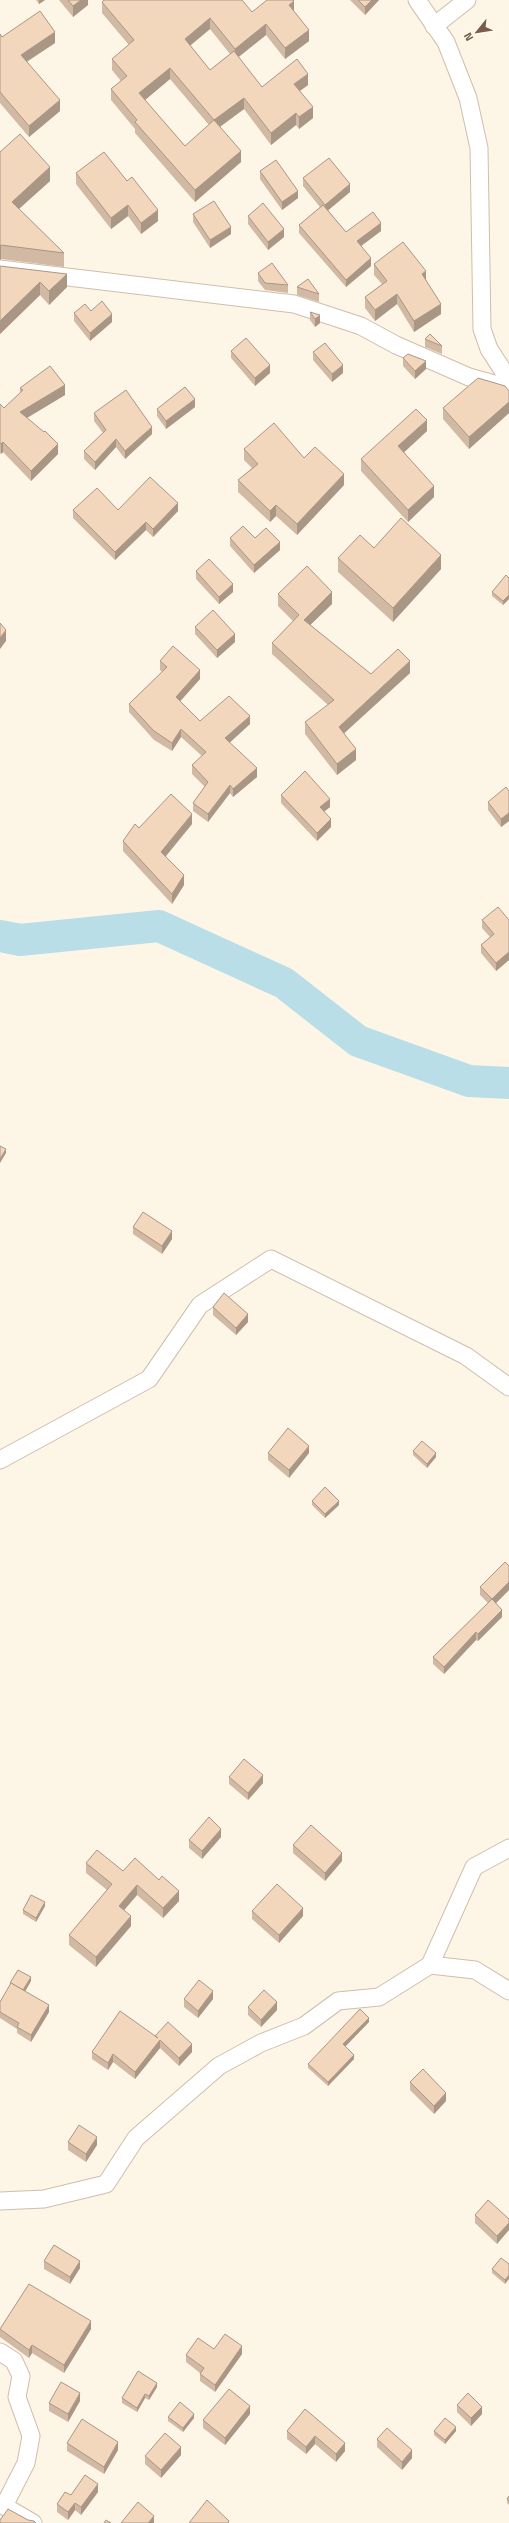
<svg xmlns="http://www.w3.org/2000/svg" width="509" height="2523" font-family="'Titillium Web',sans-serif">
<rect width="100%" height="100%" fill="#fdf6e6"/>
<g fill="none" stroke-linecap="round" stroke-linejoin="round">
<path stroke="#badee8" stroke-width="32" d="M0,936l20,4 139,-14 125,57 74,58 111,40 40,2"/>
<defs>
<g id="minor">
<path d="M417,0l29,42 22,56 11,50 3,181 7,20 20,31"/>
<path d="M434,26l33,-26"/>
<path d="M0,269l294,35 67,22 35,19 73,32 40,11"/>
<path d="M0,1460l149,-81 51,-74 71,-46 195,97 43,31"/>
<path d="M430,1965l45,5 34,21"/>
<path d="M0,2201l44,-2 62,-15 30,-46 83,-72 42,-23 43,-17 34,-25 41,-4 51,-32 44,-98 35,-19"/>
<path d="M0,2352l14,9 7,15 -4,21 14,39 -5,27 -22,43 29,17"/>
</g>
</defs>
<use href="#minor" stroke="#cfbeac" stroke-width="19"/>
<use href="#minor" stroke="#fff" stroke-width="17"/>
</g>
<g fill="#d1b9a3" fill-rule="evenodd">
<path d="M36,0h9l-6,4z"/>
<path d="M59,0h29v5l-15,12z"/>
<path d="M350,0h29l-14,15z"/>
<path d="M102,2l150,10 42,-1 15,30 -24,18 -19,-24 -28,22 24,30 46,-2 -8,6 13,27 -14,11 -3,-4 -25,20 -27,-36 -24,18 21,35 -46,40 -60,-69v-4l-24,-29v-11l10,-8 -9,-11v-11l17,-14 -27,-32zM210,29l20,25 -20,16 -20,-25zM170,79l39,46 -24,21 -40,-46z"/>
<path d="M0,34l2,3 53,6 -28,19 33,49 -31,26 -29,-34z"/>
<path d="M0,152l50,29 -31,28 45,44v14l-63,-8 -1,1z"/>
<path d="M260,171l38,27 -16,12 -22,-31z"/>
<path d="M76,173l82,48 -17,13 -13,-18 -17,13 -35,-45z"/>
<path d="M303,178l47,14 -22,18 18,22 35,-1 -20,15 10,20 -25,21 -47,-54v-8l21,-18 -17,-21z"/>
<path d="M193,214l38,20 -21,14 -17,-26z"/>
<path d="M248,216l36,21 -16,13 -20,-26z"/>
<path d="M374,264l52,15 15,35 -27,18 -17,-28 -22,17 -10,-13v-11l17,-13 -8,-9z"/>
<path d="M0,266l67,21 -18,18 -9,-10 -40,39z"/>
<path d="M258,273l30,12v8l-23,-3 -7,-9z"/>
<path d="M297,287l22,7v8l-22,-7z"/>
<path d="M91,311l21,11 -22,19 -16,-20v-8z"/>
<path d="M310,312l10,11 -5,4 -5,-7z"/>
<path d="M425,339l17,7v8l-17,-7z"/>
<path d="M231,351l39,22 -15,13 -24,-28z"/>
<path d="M313,352l30,21 -11,9 -19,-22z"/>
<path d="M403,358l23,11 -11,10 -12,-13z"/>
<path d="M20,388l45,7 -38,23 31,36 -27,27 -28,-29 -2,2 -1,-1v-49l4,4 16,-15z"/>
<path d="M509,391v22l-40,36 -26,-30v-11z"/>
<path d="M195,407l-29,22 -9,-13v-7z"/>
<path d="M94,413l58,21 -27,25 -9,-12 -21,23 -11,-11v-8l19,-18 -9,-12z"/>
<path d="M427,431l-23,21 30,45 -26,25 -47,-51v-12z"/>
<path d="M244,449l60,9 40,27 -47,50 -21,-19 -6,6 -32,-30v-12l14,-12 -8,-8z"/>
<path d="M73,510h45l60,1 -25,26 -7,-7 -31,30 -42,-42z"/>
<path d="M230,538h25l25,12 -26,23 -24,-27z"/>
<path d="M374,548l67,21 -48,53 -55,-50v-14z"/>
<path d="M196,571l37,21 -14,12 -23,-25z"/>
<path d="M509,578v21l-6,6 -11,-9v-4z"/>
<path d="M278,594l54,10 -22,21 61,49 39,-1 -66,60 12,27 -19,15 -32,-41v-12l23,-17 -56,-51v-11l21,-22 -15,-15z"/>
<path d="M195,627l40,15 -18,16 -22,-24z"/>
<path d="M160,661l40,18 -20,22 20,20 50,3 -21,19 28,34 -24,20 -3,-4 -22,29 -15,-11v-8l12,-16 -13,-13v-9l10,-9 -21,-19 -9,14 -18,-11 -25,-28v-8l33,-32 -2,-2z"/>
<path d="M509,791v30l-8,6 -13,-17v-8z"/>
<path d="M281,795l49,12 -6,4 7,16 -14,14 -36,-38z"/>
<path d="M192,824l-26,32 18,29 -12,19 -49,-53v-10l16,-13z"/>
<path d="M482,920h27v40l-13,11 -15,-18v-8l9,-8 -8,-9z"/>
<path d="M133,1227l39,12 -10,15 -29,-20z"/>
<path d="M213,1307l35,15 -12,13 -23,-20z"/>
<path d="M413,1451l23,6 -9,11 -14,-13z"/>
<path d="M268,1453h41l-20,25 -21,-18z"/>
<path d="M312,1501l27,4 -14,13 -13,-13z"/>
<path d="M509,1566v24l-13,13 6,14 -24,24 -2,-1 -32,34 -11,-10v-7l55,-54 -8,-8v-8z"/>
<path d="M229,1777l34,6 -15,17 -19,-16z"/>
<path d="M221,1837l-19,22 -13,-11v-8z"/>
<path d="M293,1845l49,16 -17,20 -32,-28z"/>
<path d="M86,1863l37,8 56,30 -16,17 -26,-23 -13,15 7,16 -35,41 -27,-22v-10l38,-45 -21,-17z"/>
<path d="M45,1906l-9,16 -13,-8v-4z"/>
<path d="M252,1911l51,5 -24,27 -27,-24z"/>
<path d="M31,1981l-6,10 24,21 -18,30 -14,-9v-4l-17,-11v-16l10,-17v-2z"/>
<path d="M184,1999h29l-15,19 -14,-11z"/>
<path d="M248,2007l29,3 -16,17 -13,-12z"/>
<path d="M369,2022l-24,24 9,13 -26,27 -20,-18v-4z"/>
<path d="M155,2036l37,16 -13,14 -19,-18 -25,31 -22,-17 -5,8 -16,-11v-7z"/>
<path d="M410,2082l36,19 -12,13 -24,-24z"/>
<path d="M68,2142l29,3 -11,17 -18,-12z"/>
<path d="M475,2215l34,4 -12,25 -22,-21z"/>
<path d="M44,2261l36,7 -10,16 -26,-15z"/>
<path d="M509,2264l-4,20 -13,-11v-4z"/>
<path d="M0,2329h91l-27,44 -32,-20 -3,5 -29,-21z"/>
<path d="M214,2349l28,5 -27,38 -15,-11v-8l-14,-11v-7z"/>
<path d="M157,2387l-8,13 -4,-2 -8,14 -15,-9v-5z"/>
<path d="M80,2401l-12,21 -19,-11v-8z"/>
<path d="M457,2405l25,9 -11,12 -14,-14z"/>
<path d="M305,2409l40,42 -9,11 -21,-18 -9,10 -19,-15v-8z"/>
<path d="M250,2414l-25,31 -22,-17v-8z"/>
<path d="M168,2417l26,1 -11,14 -15,-11z"/>
<path d="M434,2431h22l-11,13 -11,-9z"/>
<path d="M377,2439l35,19 -10,12 -25,-23z"/>
<path d="M67,2443l51,7 -14,24 -37,-23z"/>
<path d="M181,2455l-20,23 -16,-14v-8z"/>
<path d="M98,2492l-17,23 -6,-5 -7,10 -11,-8v-8l14,-9z"/>
<path d="M509,2496v9l-2,-2v-4z"/>
</g>
<g fill="#aa9684">
<path d="M39,0h6l-6,4z"/>
<path d="M81,0h7v5l-15,12v-11z"/>
<path d="M372,0h7l-14,15v-8z"/>
<path d="M294,1v11l-5,-7z"/>
<path d="M210,18v11l-25,21v-11z"/>
<path d="M266,24v11l-31,25v-11z"/>
<path d="M309,30v11l-24,18v-11z"/>
<path d="M55,32v11l-34,22v-10z"/>
<path d="M170,68v11l-31,26v-12z"/>
<path d="M308,74v11l-14,10v-11z"/>
<path d="M244,98v11l-30,22v-11z"/>
<path d="M60,100v11l-31,26v-11z"/>
<path d="M313,107v11l-14,11v-12z"/>
<path d="M296,113v12l-25,20v-12z"/>
<path d="M241,151v11l-46,40v-12z"/>
<path d="M50,167v14l-38,34v-13z"/>
<path d="M350,184v8l-25,21v-8z"/>
<path d="M298,191v7l-16,12v-8z"/>
<path d="M128,205v11l-17,13v-11z"/>
<path d="M158,210v11l-17,13v-11z"/>
<path d="M381,223v8l-24,18v-8z"/>
<path d="M231,227v7l-21,14v-8z"/>
<path d="M284,229v8l-16,13v-8z"/>
<path d="M1,245v14l-1,1v-14z"/>
<path d="M371,258v8l-25,21v-7z"/>
<path d="M426,271v11l-4,-8z"/>
<path d="M67,274v13l-18,18v-14z"/>
<path d="M40,282v13l-40,39v-13z"/>
<path d="M397,294v10l-22,17v-11z"/>
<path d="M441,304v10l-27,18v-11z"/>
<path d="M112,314v8l-22,19v-8z"/>
<path d="M320,315v8l-5,4v-8z"/>
<path d="M426,361v8l-11,10v-8z"/>
<path d="M270,365v8l-15,13v-8z"/>
<path d="M343,365v8l-11,9v-8z"/>
<path d="M65,385v10l-45,27v-10z"/>
<path d="M195,399v8l-29,22v-8z"/>
<path d="M509,402v11l-40,36v-12z"/>
<path d="M427,420v11l-29,27v-12z"/>
<path d="M152,427v7l-27,25v-8z"/>
<path d="M116,439v8l-21,23v-8z"/>
<path d="M3,442v10l-2,2v-10z"/>
<path d="M58,444v10l-27,27v-10z"/>
<path d="M344,474v11l-47,50v-11z"/>
<path d="M434,486v11l-26,25v-12z"/>
<path d="M178,503v8l-25,26v-8z"/>
<path d="M276,505v11l-6,6v-11z"/>
<path d="M146,522v8l-31,30v-8z"/>
<path d="M280,542v8l-26,23v-8z"/>
<path d="M441,555v14l-48,53v-14z"/>
<path d="M233,584v8l-14,12v-7z"/>
<path d="M332,592v12l-28,27v-11z"/>
<path d="M509,595v4l-6,6v-4z"/>
<path d="M6,630v11l-6,8v-11z"/>
<path d="M235,634v8l-18,16v-8z"/>
<path d="M410,661v12l-71,65v-11z"/>
<path d="M200,670v9l-24,27v-9z"/>
<path d="M250,716v8l-25,23v-9z"/>
<path d="M181,729v8l-9,14v-8z"/>
<path d="M356,749v11l-19,15v-11z"/>
<path d="M257,768v9l-24,20v-8z"/>
<path d="M230,785v8l-22,29v-8z"/>
<path d="M330,799v8l-10,8v-8z"/>
<path d="M509,813v8l-8,6v-8z"/>
<path d="M192,814v10l-31,38v-10z"/>
<path d="M331,819v8l-14,14v-8z"/>
<path d="M184,875v10l-12,19v-10z"/>
<path d="M509,952v8l-13,11v-8z"/>
<path d="M6,1149v4l-6,10v-4z"/>
<path d="M172,1231v8l-10,15v-8z"/>
<path d="M248,1314v8l-12,13v-7z"/>
<path d="M309,1446v7l-20,25v-8z"/>
<path d="M436,1453v4l-9,11v-4z"/>
<path d="M339,1501v4l-14,13v-4z"/>
<path d="M509,1582v8l-17,17v-8z"/>
<path d="M502,1610v7l-24,24v-7z"/>
<path d="M476,1632v8l-32,34v-7z"/>
<path d="M263,1775v8l-15,17v-7z"/>
<path d="M221,1829v8l-19,22v-8z"/>
<path d="M342,1853v8l-17,20v-8z"/>
<path d="M137,1885v10l-18,21v-10z"/>
<path d="M179,1891v10l-16,17v-10z"/>
<path d="M45,1902v4l-9,16v-4z"/>
<path d="M303,1908v8l-24,27v-8z"/>
<path d="M131,1916v10l-35,41v-10z"/>
<path d="M31,1977v4l-8,14v-4z"/>
<path d="M213,1991v8l-15,19v-7z"/>
<path d="M277,2002v8l-16,17v-7z"/>
<path d="M49,2005v7l-18,30v-7z"/>
<path d="M369,2018v4l-26,27v-5z"/>
<path d="M160,2040v8l-25,31v-7z"/>
<path d="M192,2044v8l-13,14v-8z"/>
<path d="M113,2054v8l-5,8v-7z"/>
<path d="M354,2055v4l-26,27v-4z"/>
<path d="M446,2093v8l-12,13v-8z"/>
<path d="M97,2137v8l-11,17v-8z"/>
<path d="M509,2223v7l-12,14v-8z"/>
<path d="M80,2261v7l-10,16v-7z"/>
<path d="M509,2275v4l-4,5v-4z"/>
<path d="M91,2321v8l-27,44v-8z"/>
<path d="M32,2345v8l-3,5v-8z"/>
<path d="M242,2346v8l-27,38v-7z"/>
<path d="M157,2383v4l-8,13v-4z"/>
<path d="M80,2393v8l-12,21v-8z"/>
<path d="M145,2394v4l-8,14v-4z"/>
<path d="M250,2406v8l-25,31v-7z"/>
<path d="M482,2407v7l-11,12v-8z"/>
<path d="M194,2414v4l-11,14v-4z"/>
<path d="M456,2427v4l-11,13v-4z"/>
<path d="M315,2436v8l-9,10v-7z"/>
<path d="M118,2442v8l-14,24v-7z"/>
<path d="M345,2443v8l-9,11v-8z"/>
<path d="M181,2447v8l-20,23v-8z"/>
<path d="M412,2450v8l-10,12v-8z"/>
<path d="M98,2484v8l-17,23v-8z"/>
<path d="M75,2503v7l-7,10v-8z"/>
<path d="M154,2516v7h-6z"/>
</g>
<g fill="#f3d7bd" stroke="#aa9684" fill-rule="evenodd">
<path d="M68,0h13l-8,6z"/>
<path d="M104,0h138l10,12 15,-12h26l1,1 -5,4 20,25 -24,18 -19,-24 -31,25 -25,-31 -25,21 25,31 24,-19 28,36 35,-28 11,15 -14,10 19,23 -14,10 -3,-4 -25,20 -27,-35 -30,22 27,31 -46,39 -60,-68 2,-2 -26,-31 16,-13 -15,-17 22,-19 -32,-38zM170,68l44,52 -29,26 -46,-53z"/>
<path d="M358,0h14l-7,7z"/>
<path d="M40,11l15,21 -34,23 39,45 -31,26 -29,-34v-58l2,3z"/>
<path d="M20,134l30,33 -38,35 52,51 -63,-8 -1,1v-94z"/>
<path d="M104,152l23,29 5,-4 26,33 -17,13 -13,-18 -17,13 -35,-45z"/>
<path d="M329,158l21,26 -25,21 -22,-27z"/>
<path d="M276,160l22,31 -16,11 -22,-31z"/>
<path d="M214,201l17,26 -21,13 -17,-26z"/>
<path d="M263,203l21,26 -16,13 -20,-26z"/>
<path d="M323,205l23,27 27,-20 8,11 -24,18 14,17 -25,22 -47,-55z"/>
<path d="M403,242l23,29 -4,3 19,30 -27,17 -17,-27 -22,16 -10,-13 22,-16 -13,-17z"/>
<path d="M272,263l16,22 -23,-2 -7,-10z"/>
<path d="M0,266l67,8 -18,17 -9,-9 -40,39z"/>
<path d="M308,279l11,15 -22,-7z"/>
<path d="M102,301l10,13 -22,19 -16,-20 11,-9 6,7z"/>
<path d="M310,312l10,3 -5,4z"/>
<path d="M430,334l12,12 -17,-7z"/>
<path d="M246,338l24,27 -15,13 -24,-27z"/>
<path d="M325,343l18,22 -11,9 -19,-22z"/>
<path d="M408,354l18,7 -11,10 -12,-13z"/>
<path d="M50,366l15,19 -45,27 24,20 1,-1 13,13 -27,27 -28,-29 -2,2 -1,-1v-39l4,4 19,-18 -3,-2z"/>
<path d="M478,378l27,8 4,5v11l-40,35 -26,-29z"/>
<path d="M185,387l10,12 -29,22 -9,-12z"/>
<path d="M126,390l26,37 -27,24 -9,-12 -21,23 -11,-11 22,-21 -12,-17z"/>
<path d="M416,409l11,11 -29,26 36,40 -26,24 -47,-51z"/>
<path d="M274,423l30,35 11,-11 29,27 -47,50 -21,-19 -6,6 -32,-31 20,-16 -14,-15z"/>
<path d="M150,477l28,26 -25,26 -7,-7 -31,30 -42,-42 24,-22 21,22z"/>
<path d="M401,518l40,37 -48,53 -55,-50 22,-23 14,13z"/>
<path d="M243,526l12,12 11,-10 14,14 -26,23 -24,-27z"/>
<path d="M209,559l24,25 -14,13 -23,-26z"/>
<path d="M307,566l25,26 -28,28 67,54 27,-25 12,12 -71,66 17,22 -19,15 -32,-42 29,-22 -62,-57 27,-28 -21,-21z"/>
<path d="M506,575l3,3v17l-6,6 -11,-9z"/>
<path d="M213,610l22,24 -18,16 -22,-23z"/>
<path d="M0,623l6,7 -6,8z"/>
<path d="M173,646l27,24 -24,27 24,24 29,-25 21,20 -25,22 32,30 -24,21 -3,-4 -22,29 -15,-11 15,-21 -16,-17 14,-13 -25,-23 -9,14 -18,-12 -25,-27 38,-37 -7,-6z"/>
<path d="M305,771l25,28 -10,8 11,12 -14,14 -36,-38z"/>
<path d="M506,787l3,4v22l-8,6 -13,-17z"/>
<path d="M171,794l21,20 -31,38 23,23 -12,19 -49,-53 12,-17 4,4z"/>
<path d="M498,907l11,13v32l-13,11 -15,-18 13,-11 -12,-14z"/>
<path d="M0,1146l6,3 -6,10z"/>
<path d="M143,1212l29,19 -10,15 -29,-19z"/>
<path d="M224,1293l24,21 -12,14 -23,-21z"/>
<path d="M288,1428l21,18 -20,24 -21,-17z"/>
<path d="M422,1441l14,12 -9,11 -14,-13z"/>
<path d="M325,1487l14,14 -14,13 -13,-13z"/>
<path d="M505,1562l4,4v16l-17,17 -12,-12z"/>
<path d="M492,1599l10,11 -24,24 -2,-2 -32,35 -11,-10z"/>
<path d="M244,1759l19,16 -15,18 -19,-16z"/>
<path d="M209,1817l12,12 -19,22 -13,-11z"/>
<path d="M311,1825l31,28 -17,20 -32,-28z"/>
<path d="M97,1850l26,21 12,-13 24,22 3,-4 17,15 -16,17 -26,-23 -18,21 12,10 -35,41 -27,-22 43,-51 -26,-21z"/>
<path d="M277,1884l26,24 -24,27 -27,-24z"/>
<path d="M31,1895l14,7 -9,16 -13,-8z"/>
<path d="M18,1970l13,7 -8,13 -12,-7v1l-1,-1z"/>
<path d="M199,1980l14,11 -15,20 -14,-12z"/>
<path d="M11,1983l38,22 -18,30 -14,-8 2,-4 -19,-11v-10z"/>
<path d="M264,1990l13,12 -16,18 -13,-13z"/>
<path d="M360,2009l9,9 -26,26 11,11 -26,27 -20,-18z"/>
<path d="M120,2011l38,27 -3,-2 13,-14 24,22 -13,14 -19,-18 -25,32 -22,-18 -5,9 -16,-11z"/>
<path d="M423,2069l23,24 -12,13 -24,-24z"/>
<path d="M79,2125l18,12 -11,17 -18,-12z"/>
<path d="M488,2200l21,19v4l-12,13 -22,-21z"/>
<path d="M54,2245l26,16 -10,16 -26,-16z"/>
<path d="M501,2258l8,6v11l-4,5 -13,-11z"/>
<path d="M29,2284l62,37 -27,44 -32,-20 -3,5 -29,-21z"/>
<path d="M225,2334l17,12 -27,39 -15,-11 4,-6 -18,-13 12,-17 16,11z"/>
<path d="M138,2371l19,12 -8,13 -4,-2 -8,14 -15,-10z"/>
<path d="M61,2382l19,11 -12,21 -19,-11z"/>
<path d="M229,2389l21,17 -25,32 -22,-18z"/>
<path d="M468,2393l14,14 -11,11 -14,-13z"/>
<path d="M180,2402l14,12 -11,14 -15,-11z"/>
<path d="M305,2409l40,34 -9,11 -21,-18 -9,11 -19,-16z"/>
<path d="M445,2418l11,9 -11,13 -11,-9z"/>
<path d="M82,2419l36,23 -14,25 -37,-24z"/>
<path d="M387,2428l25,22 -10,12 -25,-23z"/>
<path d="M165,2433l16,14 -20,23 -16,-14z"/>
<path d="M85,2475l13,9 -17,23 -6,-4 -7,9 -11,-8 8,-12 6,3z"/>
<path d="M509,2496v5l-2,-2z"/>
<path d="M207,2500l22,21 -1,2h-39z"/>
<path d="M138,2502l16,14 -6,7h-27z"/>
<path d="M8,2509l20,11 6,1 2,2h-36v-3z"/>
<path d="M106,2520l5,3h-7z"/>
</g>
<g transform="translate(477 32) rotate(240)" stroke="#fff9ed" stroke-width="3" paint-order="stroke">
<path d="M0-3L7 15L0 10L-7 15Z" fill="#785d4a"/>
<text y="-6" font-size="11" font-weight="bold" text-anchor="middle" fill="#785d4a">N</text>
</g>
</svg>
